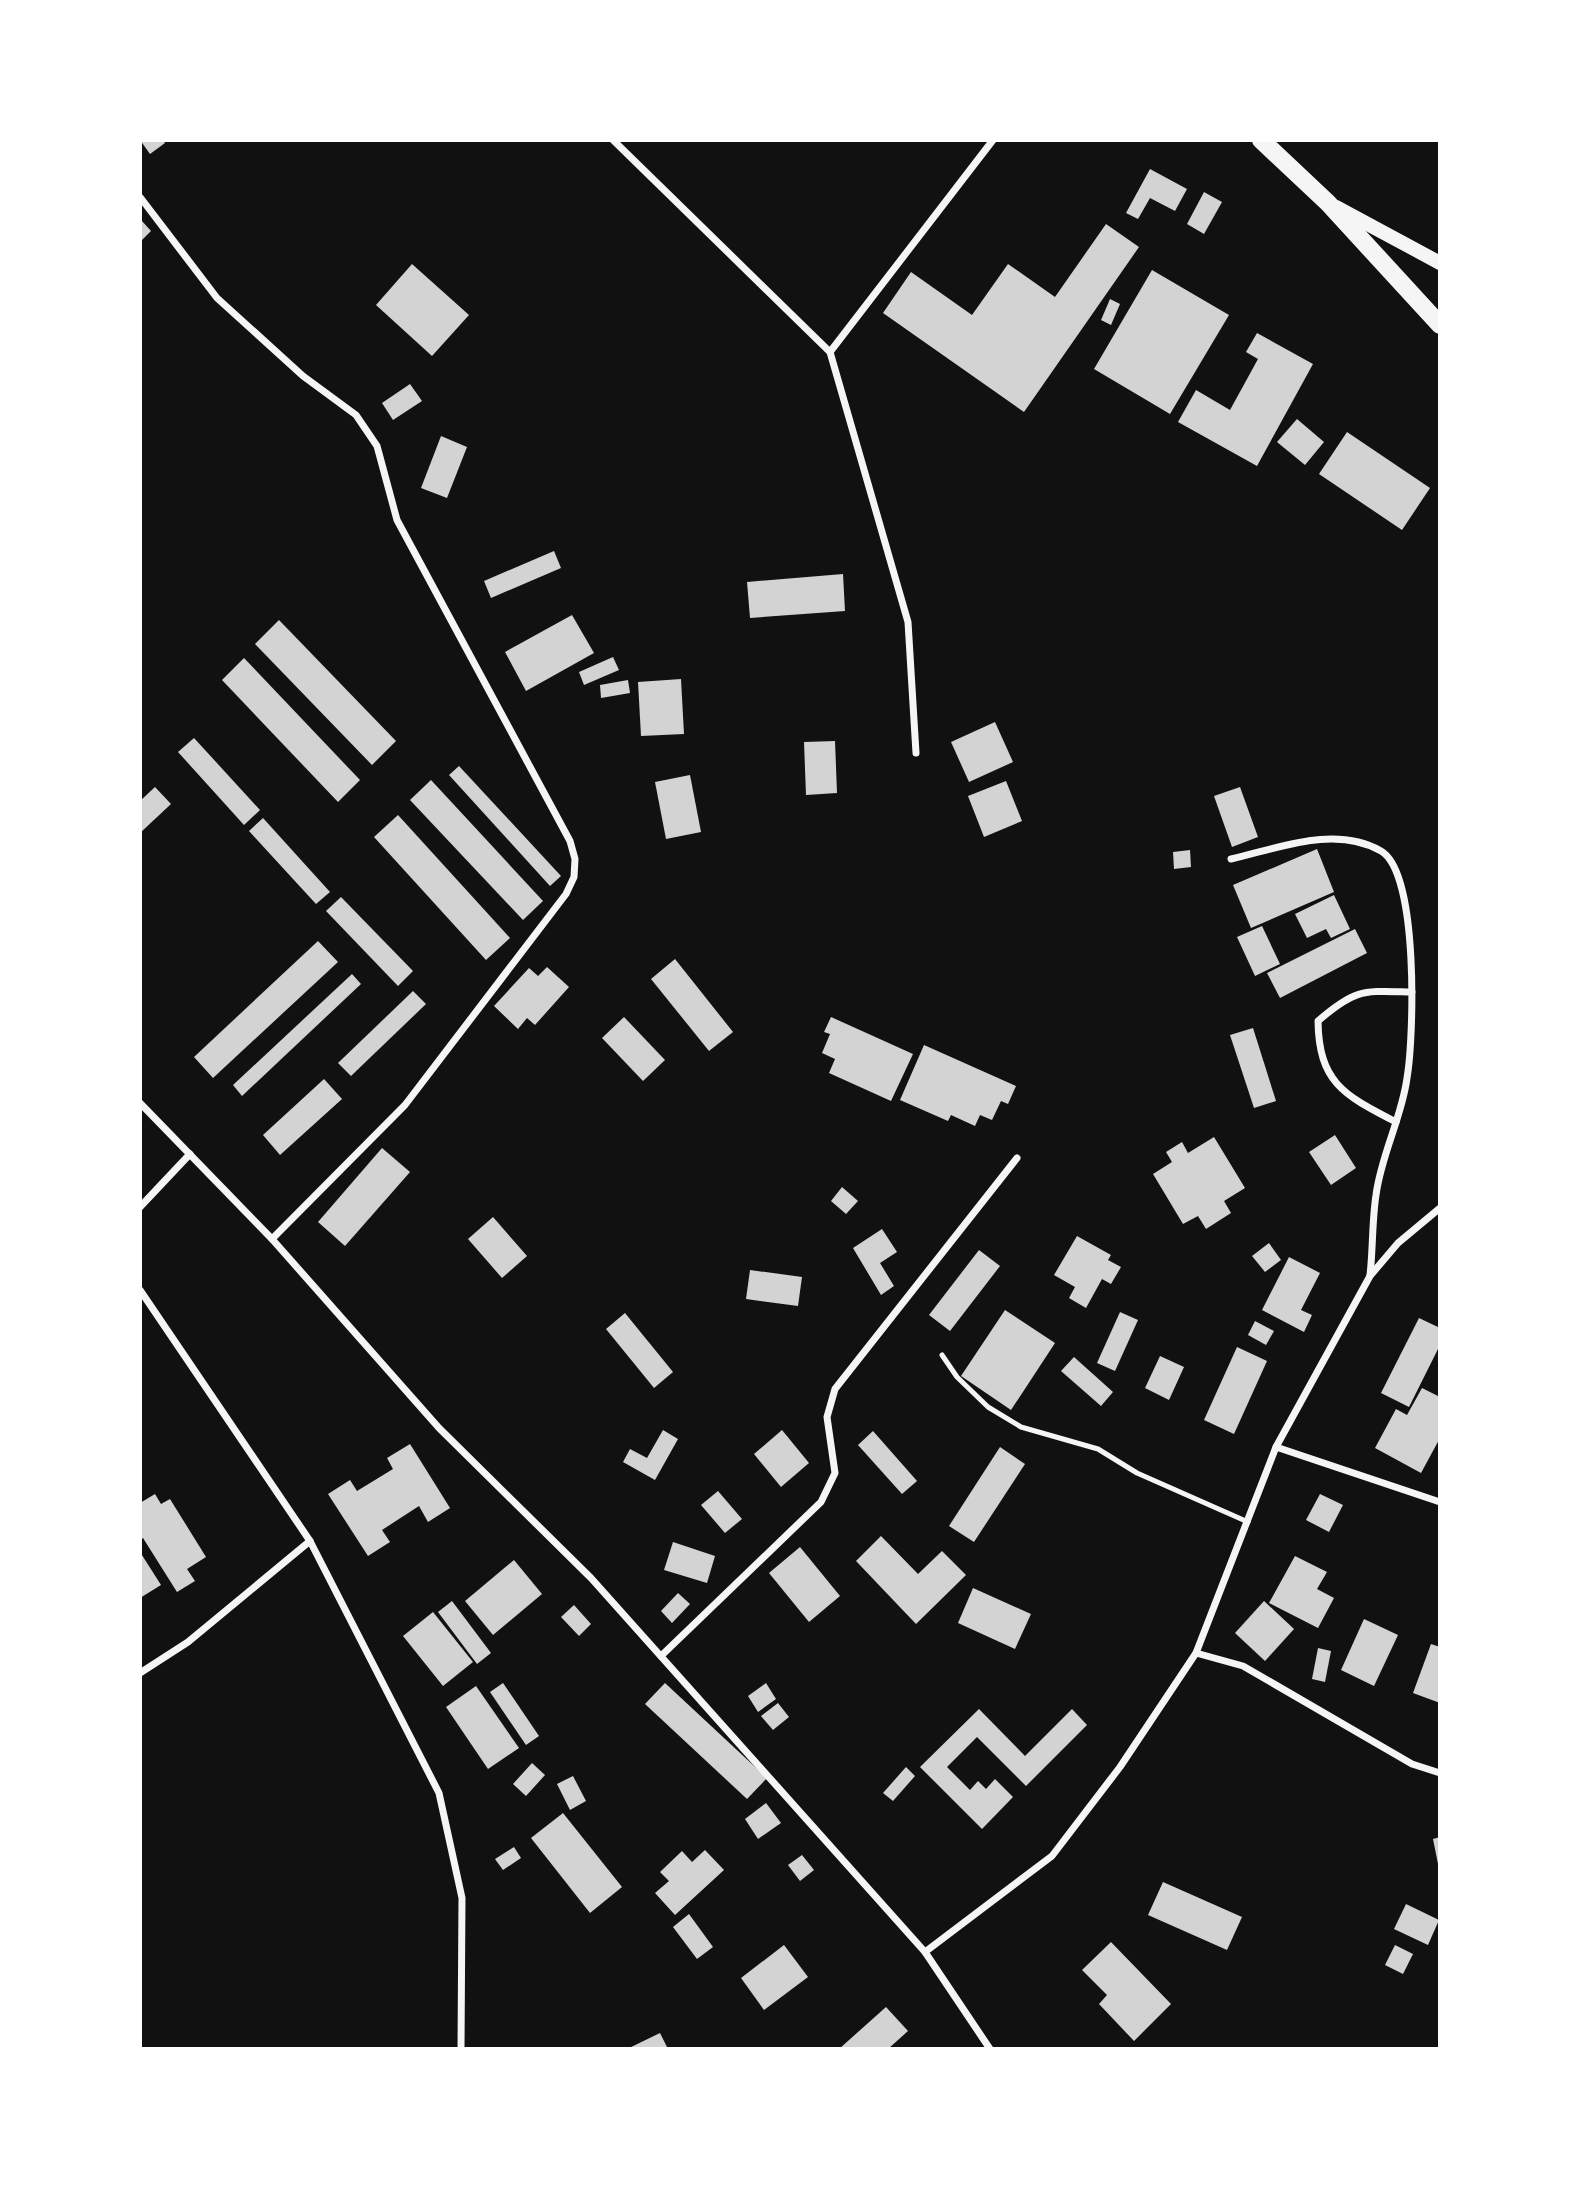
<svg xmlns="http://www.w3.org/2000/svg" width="1580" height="2189" font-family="'Roboto Condensed',sans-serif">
<rect width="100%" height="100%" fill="#111"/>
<g fill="#d3d3d3">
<path d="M140,140h23l2,3 -15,11z"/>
<path d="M1150,169l37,20 -12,22 -25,-13 -12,21 -12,-6z"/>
<path d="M1204,192l18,10 -18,32 -17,-10z"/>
<path d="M142,221l9,10 -11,11v-19z"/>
<path d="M1106,224l33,23 -115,165 -141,-99 28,-41 61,43 36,-51 47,33z"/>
<path d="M412,264l57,51 -37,41 -56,-51z"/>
<path d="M1152,270l77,45 -59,99 -76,-45z"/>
<path d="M1110,299l10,5 -9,21 -10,-5z"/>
<path d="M1257,333l56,31 -56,102 -79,-44 18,-32 34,20 28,-51 -12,-7z"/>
<path d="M410,384l12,17 -29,19 -11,-17z"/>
<path d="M1297,419l27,23 -19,23 -28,-23z"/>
<path d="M1347,432l83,56 -28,42 -83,-56z"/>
<path d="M441,436l26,11 -20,51 -26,-10z"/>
<path d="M554,551l7,17 -70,30 -7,-17z"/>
<path d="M843,574l2,37 -95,7 -3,-36z"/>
<path d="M572,615l22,38 -68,38 -21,-39z"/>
<path d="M279,620l117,121 -24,24 -117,-121z"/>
<path d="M613,657l6,13 -35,15 -5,-13z"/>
<path d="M244,658l116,122 -22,22 -116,-122z"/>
<path d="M681,679l3,55 -43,2 -3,-54z"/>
<path d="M628,680l2,13 -29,5 -1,-13z"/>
<path d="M995,722l18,40 -44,20 -18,-40z"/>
<path d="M194,738l66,72 -16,15 -66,-73z"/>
<path d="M835,741l2,52 -31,2 -2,-53z"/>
<path d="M459,766l102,110 -11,10 -101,-111z"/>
<path d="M690,775l11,57 -35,7 -11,-57z"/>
<path d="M431,780l112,121 -20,19 -113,-120z"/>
<path d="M1006,781l16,40 -38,16 -16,-41z"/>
<path d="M155,787l16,17 -31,29v-32z"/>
<path d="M1240,787l18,50 -26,10 -18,-51z"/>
<path d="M398,815l112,123 -24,22 -112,-123z"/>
<path d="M263,818l67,74 -14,12 -67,-73z"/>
<path d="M1317,849l17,43 -83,36 -18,-43z"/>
<path d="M1190,850l1,17 -17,2 -1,-17z"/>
<path d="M1334,895l16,34 -19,9 -5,-9 -19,9 -12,-24z"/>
<path d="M341,897l72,74 -15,15 -72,-75z"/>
<path d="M1262,926l18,38 -25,12 -18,-39z"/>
<path d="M1355,929l12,24 -87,45 -13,-25z"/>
<path d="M318,941l20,21 -125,116 -19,-21z"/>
<path d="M675,959l58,73 -24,19 -58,-72z"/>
<path d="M547,967l22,20 -34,38 -8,-7 -9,11 -24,-23 35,-38 9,8z"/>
<path d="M352,974l9,10 -119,112 -9,-11z"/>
<path d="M413,991l13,13 -75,72 -13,-13z"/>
<path d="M624,1017l41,43 -22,21 -41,-43z"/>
<path d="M831,1017l82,37 -22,47 -62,-28 6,-14 -13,-6 8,-19 -6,-2z"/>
<path d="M1253,1028l23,73 -22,7 -24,-73z"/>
<path d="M924,1045l92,41 -8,18 -7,-3 -9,19 -12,-5 -5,11 -24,-11 -3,6 -48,-21z"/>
<path d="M324,1079l18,20 -62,56 -17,-20z"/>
<path d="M1335,1135l21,33 -25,17 -22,-33z"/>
<path d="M1214,1137l31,51 -21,13 7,12 -25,16 -8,-13 -15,8 -30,-50 19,-12 -6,-10 16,-10 6,11z"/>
<path d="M382,1148l28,24 -65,74 -27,-24z"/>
<path d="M842,1187l16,14 -12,13 -15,-13z"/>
<path d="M493,1217l34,39 -25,22 -34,-39z"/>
<path d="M882,1229l15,23 -17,11 14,23 -13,9 -28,-47z"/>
<path d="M1077,1236l34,19 -3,5 13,7 -10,17 -9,-5 -16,29 -17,-10 6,-11 -21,-12z"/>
<path d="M1269,1243l12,17 -16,12 -13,-16z"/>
<path d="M979,1250l21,16 -50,65 -21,-16z"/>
<path d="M1289,1257l31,16 -19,37 11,5 -8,17 -42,-22z"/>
<path d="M750,1270l52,7 -4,29 -52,-7z"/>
<path d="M1005,1310l50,33 -44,67 -50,-34z"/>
<path d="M1120,1312l18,8 -23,51 -18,-8z"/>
<path d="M625,1313l48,59 -19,16 -48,-59z"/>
<path d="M1419,1318l21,10v17l-31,62 -28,-14z"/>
<path d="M1255,1321l19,10 -8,14 -18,-10z"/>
<path d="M1237,1347l30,14 -33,73 -30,-14z"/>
<path d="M1160,1356l24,11 -15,33 -24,-12z"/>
<path d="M1074,1357l39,35 -12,14 -40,-35z"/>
<path d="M1422,1388l18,9v41l-19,35 -46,-25 21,-39 11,6z"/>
<path d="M663,1430l15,9 -23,41 -32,-18 7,-13 17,9z"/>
<path d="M782,1430l27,33 -28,24 -27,-33z"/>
<path d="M873,1431l44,50 -15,13 -44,-49z"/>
<path d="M410,1444l40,64 -22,14 -9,-16 -37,24 8,12 -22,14 -40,-62 22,-14 7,11 36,-22 -6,-11z"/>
<path d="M1000,1447l25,17 -51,78 -25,-16z"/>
<path d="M718,1491l24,28 -17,14 -24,-28z"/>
<path d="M155,1494l6,10 9,-5 36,58 -19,12 8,12 -18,11 -34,-54 -3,2v-37z"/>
<path d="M1320,1494l23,11 -14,27 -23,-12z"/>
<path d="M881,1536l37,38 24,-23 24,24 -50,49 -60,-63z"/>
<path d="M673,1542l42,14 -8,27 -43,-13z"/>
<path d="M800,1547l40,49 -31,26 -40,-49z"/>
<path d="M140,1552l21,33 -21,13z"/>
<path d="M1295,1556l32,16 -10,17 17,9 -16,30 -49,-25z"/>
<path d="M514,1560l28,34 -49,41 -28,-34z"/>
<path d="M973,1588l58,26 -16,35 -57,-26z"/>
<path d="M678,1593l12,11 -18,19 -11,-12z"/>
<path d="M452,1601l39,52 -14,11 -39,-52z"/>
<path d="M1264,1601l30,28 -29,32 -30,-28z"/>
<path d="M574,1605l17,19 -12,12 -18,-19z"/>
<path d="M433,1612l40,50 -30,24 -40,-50z"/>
<path d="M1364,1619l34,16 -24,51 -33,-16z"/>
<path d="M1431,1644l9,3v56l-27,-10z"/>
<path d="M1318,1648l13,3 -6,31 -13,-3z"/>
<path d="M503,1683l36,53 -13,9 -36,-53z"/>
<path d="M665,1683l102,95 -20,21 -102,-95z"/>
<path d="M766,1683l10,16 -18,13 -10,-16z"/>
<path d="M476,1686l43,62 -31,21 -42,-62z"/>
<path d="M778,1703l11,14 -16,13 -12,-14z"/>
<path d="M979,1709l46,47 47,-47 15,16 -61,61 -49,-49 -30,30 23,23 8,-9 8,8 9,-10 18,18 -31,32 -62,-62z"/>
<path d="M532,1763l13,12 -19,21 -13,-12z"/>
<path d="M906,1767l9,9 -22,25 -10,-8z"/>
<path d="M573,1776l13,25 -16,9 -13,-26z"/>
<path d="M766,1803l15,20 -23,16 -13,-20z"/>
<path d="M563,1813l59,74 -32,26 -59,-75z"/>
<path d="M1440,1837v32h-1l-6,-30z"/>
<path d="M514,1847l7,11 -18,12 -8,-11z"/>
<path d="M705,1850l19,20 -49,45 -20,-22 14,-12 -9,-9 22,-21 10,11z"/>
<path d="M802,1855l12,15 -14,11 -12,-16z"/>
<path d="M1163,1882l79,35 -15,33 -79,-35z"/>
<path d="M1406,1904l33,16 -11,25 -34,-16z"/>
<path d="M689,1914l24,33 -16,12 -24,-32z"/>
<path d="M1111,1942l60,62 -37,37 -35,-37 8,-9 -25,-25z"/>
<path d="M784,1945l24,32 -44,33 -23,-32z"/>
<path d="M1395,1945l18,9 -10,20 -18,-9z"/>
<path d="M886,2007l22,24 -20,18h-49z"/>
<path d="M660,2033l8,16h-41z"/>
</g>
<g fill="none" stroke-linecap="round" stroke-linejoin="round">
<path stroke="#f5f5f5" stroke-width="5" d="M942,1355l15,22 31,30 33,20 77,22 39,24 111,49"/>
<g stroke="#f5f5f5" stroke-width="7">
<path d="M613,140l217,212"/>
<path d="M140,197l77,101 86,78 53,39 21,31 20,74 173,321 5,18 -1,18 -8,17 -161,211 -133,134"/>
<path d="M916,753l-8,-131 -78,-270 163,-212"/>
<path d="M1231,859c48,-11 104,-34 150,-8 38,22 33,186 26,227 -5,39 -26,77 -31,117 -4,26 -3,54 -6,80"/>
<path d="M140,1103l132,136 167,189 152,150 334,374 65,97"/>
<path d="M1396,1122c-52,-27 -77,-39 -78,-101 38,-33 45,-30 94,-29"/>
<path d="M140,1207l50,-53"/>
<path d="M140,1290l170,251 129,252 23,105 -1,151"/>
<path d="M1276,1447l164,55"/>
<path d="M1196,1653l47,13 169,98 28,9"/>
<path d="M661,1656l160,-154 14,-29 -8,-56 8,-28 182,-231"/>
<path d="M140,1673l48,-31 122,-101"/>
<path d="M925,1952l127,-96 68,-89 76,-114 80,-206 94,-171 28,-33 42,-35"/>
</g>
<path stroke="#f5f5f5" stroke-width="14" d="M1336,207l104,56"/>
<path stroke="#f5f5f5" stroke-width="18" d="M1261,140l67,63 112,122"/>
</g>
<rect width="1580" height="2189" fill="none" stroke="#ffffff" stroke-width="284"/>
</svg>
